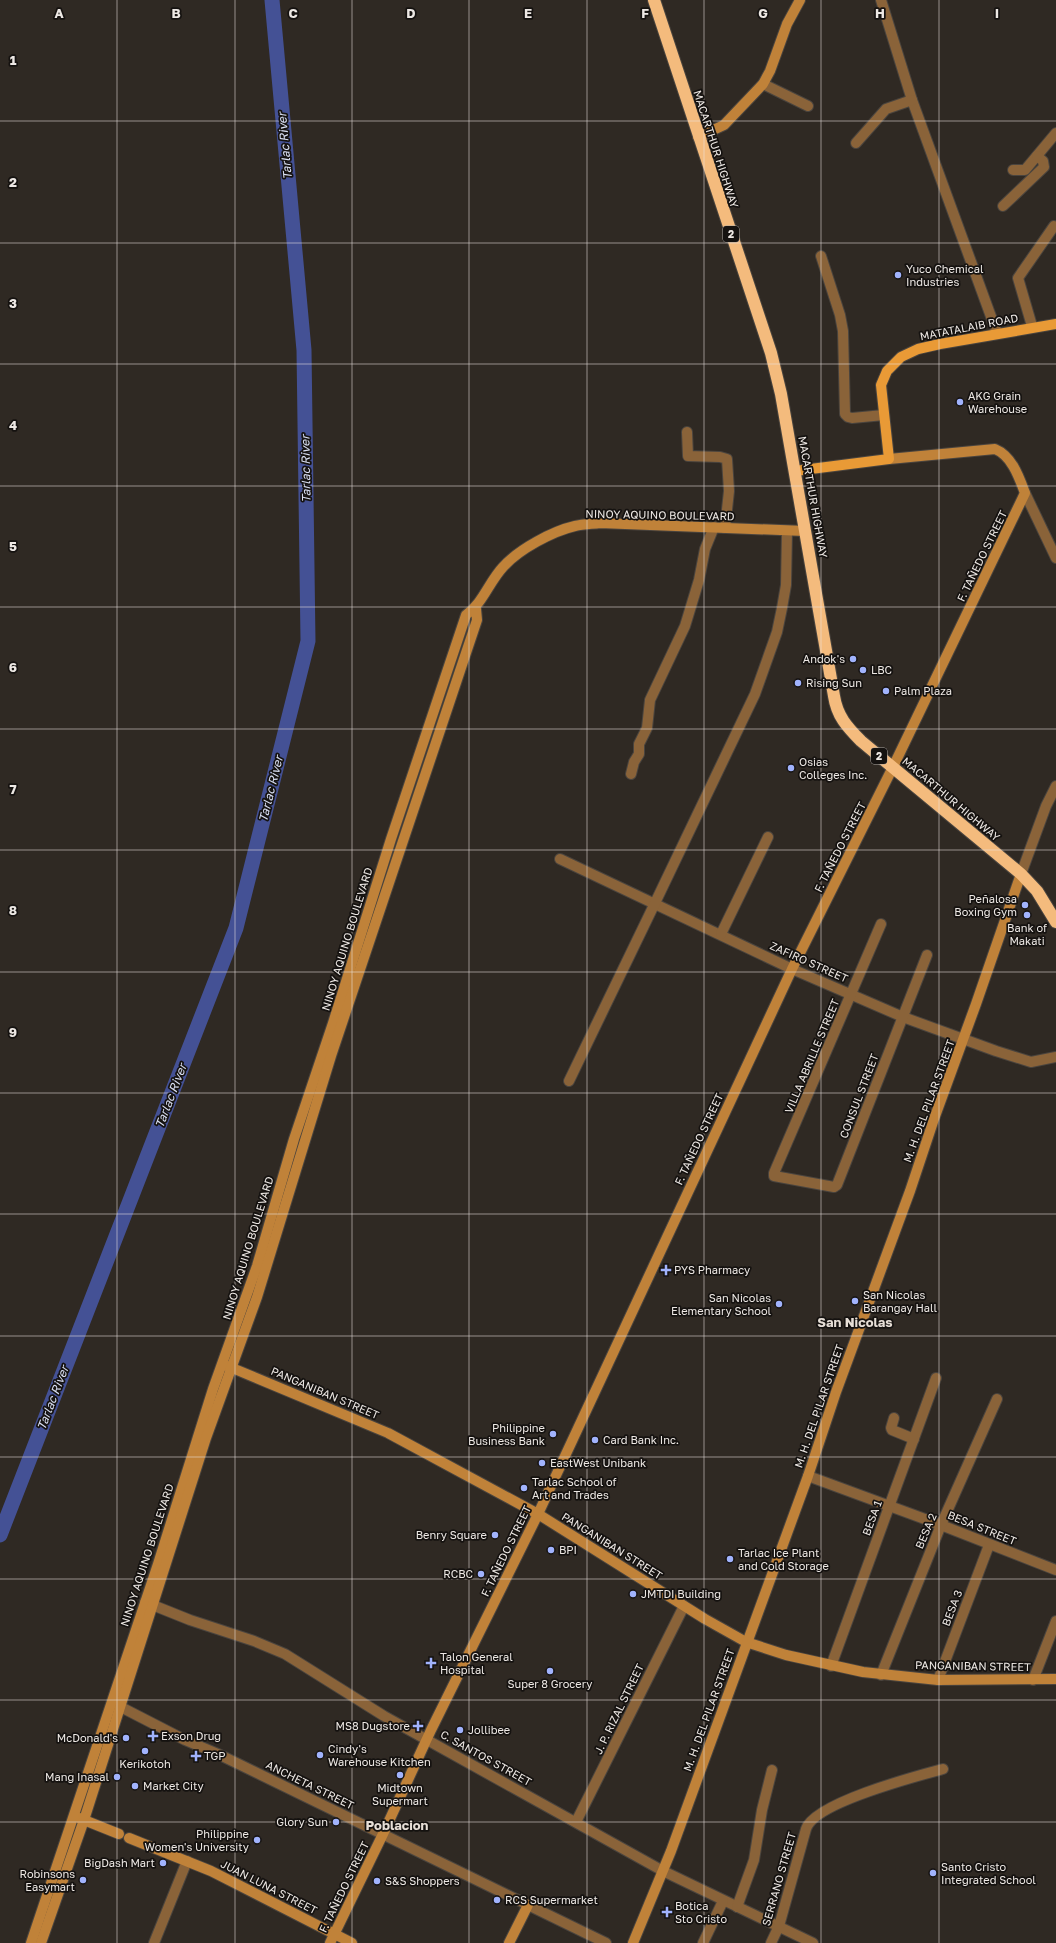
<svg xmlns="http://www.w3.org/2000/svg" width="1056" height="1943" font-family="'Golos Text',sans-serif">
<rect width="100%" height="100%" fill="#2f2923"/>
<g fill="none" stroke-linecap="round" stroke-linejoin="round">
<path stroke="#445195" stroke-width="15" d="M0,1535l236,-607 72,-287 -4,-291 -32,-350"/>
<defs>
<g id="street">
<path d="M881,0l31,100 85,233"/>
<path d="M763,84l45,22"/>
<path d="M856,143l30,-34 26,-9"/>
<path d="M1013,170h12l31,-37"/>
<path d="M1003,206l41,-39 -1,-6 -6,-5"/>
<path d="M821,256l19,59 3,16 2,83 3,3 4,1 32,-3"/>
<path d="M1032,326l-14,-48 36,-52"/>
<path d="M687,432l1,24 32,1 7,2 2,32 -4,37"/>
<path d="M1025,493l31,65"/>
<path d="M631,774l3,-12 5,-8v-10l8,-16 3,-28 35,-74 14,-46 6,-31 9,-22"/>
<path d="M560,859l232,110 111,48 93,34 35,11 25,-5"/>
<path d="M1021,874l25,-68 10,-20"/>
<path d="M881,924l-107,249v3l60,11 3,-2 90,-230"/>
<path d="M721,934l47,-97"/>
<path d="M569,1081l86,-178 100,-209 22,-62 5,-24 4,-23 1,-54"/>
<path d="M894,1418l-3,10 1,2 22,9"/>
<path d="M808,1476l133,49 115,45"/>
<path d="M145,1602l45,18 64,21 31,13 99,62 279,155 150,72"/>
<path d="M831,1666l105,-288"/>
<path d="M881,1675l60,-150 56,-126"/>
<path d="M938,1680l51,-135"/>
<path d="M1033,1680l23,-59"/>
<path d="M113,1703l72,37 33,14 388,189"/>
<path d="M576,1822l108,-216"/>
<path d="M737,1907l17,-47 8,-50 10,-40"/>
<path d="M154,1943l33,-82"/>
<path d="M703,1943l20,-42"/>
<path d="M771,1943l8,-17 27,-97c8,-26 111,-53 137,-60"/>
</g>
<g id="secondary">
<path d="M698,137l26,-12 39,-41 7,-13 17,-47 13,-24"/>
<path d="M225,1365l163,68 150,81 167,105 41,23 40,13 77,17 75,8 118,-1"/>
<path d="M79,1818l40,16"/>
<path d="M129,1838l82,33 141,72"/>
<path d="M31,1943l127,-379 55,-175 44,-123 37,-127 39,-116 58,-184 75,-224c17,-12 23,-33 37,-48 16,-18 50,-36 72,-41 8,-2 17,-2 25,-3l205,8"/>
<path d="M41,1943l43,-123 122,-382 51,-141 74,-241 146,-436 -1,-11"/>
<path d="M330,1943l53,-109 48,-104 107,-216 254,-545 101,-202 132,-274c-6,-16 -13,-37 -30,-44l-106,10"/>
<path d="M509,1943l19,-38"/>
<path d="M633,1943l38,-92 137,-375 28,-84 74,-201 24,-72 42,-115 45,-130"/>
</g>
<path id="primary" d="M795,471l94,-12 -8,-74 6,-14 14,-14 17,-8 22,-5 116,-20"/>
<path id="highway" d="M654,0l117,353 10,41 53,302c3,20 13,31 27,45l160,133 16,17 19,31"/>
</defs>
<use href="#street" stroke="#4a443e" stroke-width="12"/>
<use href="#secondary" stroke="#4a443e" stroke-width="12"/>
<use href="#primary" stroke="#4a443e" stroke-width="12"/>
<use href="#highway" stroke="#4a443e" stroke-width="14"/>
<use href="#street" stroke="#8a6339" stroke-width="10"/>
<use href="#secondary" stroke="#c08239" stroke-width="10"/>
<use href="#primary" stroke="#e99a36" stroke-width="10"/>
<use href="#highway" stroke="#f4bb7d" stroke-width="12"/>
</g>
<path fill="none" stroke="#ede8e4" stroke-width="1" stroke-opacity="0.55" d="M117,0v1943M235,0v1943M352,0v1943M469,0v1943M587,0v1943M704,0v1943M821,0v1943M939,0v1943M0,121h1056M0,243h1056M0,364h1056M0,486h1056M0,607h1056M0,729h1056M0,850h1056M0,972h1056M0,1093h1056M0,1214h1056M0,1336h1056M0,1457h1056M0,1579h1056M0,1700h1056M0,1822h1056"/>
<g fill="#a1b3fd" stroke="#151210" stroke-width="1.5">
<circle cx="898" cy="275" r="4"/>
<circle cx="960" cy="402" r="4"/>
<circle cx="853" cy="659" r="4"/>
<circle cx="863" cy="670" r="4"/>
<circle cx="798" cy="683" r="4"/>
<circle cx="886" cy="691" r="4"/>
<circle cx="791" cy="768" r="4"/>
<circle cx="1025" cy="905" r="4"/>
<circle cx="1027" cy="915" r="4"/>
<path d="M664 1264h4v4h4v4h-4v4h-4v-4h-4v-4h4z"/>
<circle cx="855" cy="1301" r="4"/>
<circle cx="779" cy="1304" r="4"/>
<circle cx="553" cy="1434" r="4"/>
<circle cx="595" cy="1440" r="4"/>
<circle cx="542" cy="1463" r="4"/>
<circle cx="524" cy="1488" r="4"/>
<circle cx="495" cy="1535" r="4"/>
<circle cx="551" cy="1550" r="4"/>
<circle cx="730" cy="1559" r="4"/>
<circle cx="481" cy="1574" r="4"/>
<circle cx="633" cy="1594" r="4"/>
<path d="M429 1657h4v4h4v4h-4v4h-4v-4h-4v-4h4z"/>
<circle cx="550" cy="1671" r="4"/>
<path d="M416 1720h4v4h4v4h-4v4h-4v-4h-4v-4h4z"/>
<circle cx="460" cy="1730" r="4"/>
<path d="M151 1730h4v4h4v4h-4v4h-4v-4h-4v-4h4z"/>
<circle cx="126" cy="1738" r="4"/>
<circle cx="145" cy="1751" r="4"/>
<circle cx="320" cy="1755" r="4"/>
<path d="M194 1750h4v4h4v4h-4v4h-4v-4h-4v-4h4z"/>
<circle cx="400" cy="1775" r="4"/>
<circle cx="117" cy="1777" r="4"/>
<circle cx="135" cy="1786" r="4"/>
<circle cx="336" cy="1822" r="4"/>
<circle cx="257" cy="1840" r="4"/>
<circle cx="163" cy="1863" r="4"/>
<circle cx="933" cy="1873" r="4"/>
<circle cx="83" cy="1880" r="4"/>
<circle cx="377" cy="1881" r="4"/>
<circle cx="497" cy="1900" r="4"/>
<path d="M665 1906h4v4h4v4h-4v4h-4v-4h-4v-4h4z"/>
</g>
<g text-anchor="middle" stroke-width="3.5" stroke-linejoin="round" paint-order="stroke">
<g fill="#151210" stroke="#aca8a4" stroke-width="1">
<rect x="723" y="226" width="16" height="16" rx="3"/>
<rect x="871" y="748" width="16" height="16" rx="3"/>
</g>
<g font-size="10" font-weight="bold" fill="#ede8e4">
<text x="731" y="238">2</text>
<text x="879" y="760">2</text>
</g>
<g font-size="11" fill="#ede8e4" stroke="#151210">
<text transform="translate(716 149) rotate(72)" y="4">MACARTHUR HIGHWAY</text>
<text transform="translate(969 327) rotate(-11)" y="4">MATATALAIB ROAD</text>
<text transform="translate(813 497) rotate(80)" y="4">MACARTHUR HIGHWAY</text>
<text transform="translate(660 515) rotate(1)" y="4">NINOY AQUINO BOULEVARD</text>
<text transform="translate(982 556) rotate(-64)" y="4">F. TAÑEDO STREET</text>
<text transform="translate(951 799) rotate(40)" y="4">MACARTHUR HIGHWAY</text>
<text transform="translate(840 847) rotate(-63)" y="4">F. TAÑEDO STREET</text>
<text transform="translate(347 939) rotate(-73)" y="4">NINOY AQUINO BOULEVARD</text>
<text transform="translate(809 962) rotate(24)" y="4">ZAFIRO STREET</text>
<text transform="translate(812 1056) rotate(-67)" y="4">VILLA ABRILLE STREET</text>
<text transform="translate(859 1096) rotate(-69)" y="4">CONSUL STREET</text>
<text transform="translate(929 1101) rotate(-70)" y="4">M. H. DEL PILAR STREET</text>
<text transform="translate(699 1139) rotate(-65)" y="4">F. TAÑEDO STREET</text>
<text transform="translate(248 1248) rotate(-73)" y="4">NINOY AQUINO BOULEVARD</text>
<text transform="translate(325 1393) rotate(23)" y="4">PANGANIBAN STREET</text>
<text transform="translate(819 1406) rotate(-71)" y="4">M. H. DEL PILAR STREET</text>
<text transform="translate(872 1518) rotate(-70)" y="4">BESA 1</text>
<text transform="translate(982 1528) rotate(22)" y="4">BESA STREET</text>
<text transform="translate(926 1531) rotate(-67)" y="4">BESA 2</text>
<text transform="translate(612 1546) rotate(32)" y="4">PANGANIBAN STREET</text>
<text transform="translate(506 1551) rotate(-64)" y="4">F. TAÑEDO STREET</text>
<text transform="translate(147 1555) rotate(-72)" y="4">NINOY AQUINO BOULEVARD</text>
<text transform="translate(952 1608) rotate(-69)" y="4">BESA 3</text>
<text transform="translate(973 1666) rotate(1)" y="4">PANGANIBAN STREET</text>
<text transform="translate(619 1709) rotate(-64)" y="4">J. P. RIZAL STREET</text>
<text transform="translate(709 1710) rotate(-70)" y="4">M. H. DEL PILAR STREET</text>
<text transform="translate(486 1758) rotate(29)" y="4">C. SANTOS STREET</text>
<text transform="translate(310 1785) rotate(26)" y="4">ANCHETA STREET</text>
<text transform="translate(779 1879) rotate(-74)" y="4">SERRANO STREET</text>
<text transform="translate(269 1887) rotate(27)" y="4">JUAN LUNA STREET</text>
<text transform="translate(344 1887) rotate(-64)" y="4">F. TAÑEDO STREET</text>
</g>
<g font-size="11" fill="#ede8e4" stroke="#151210" text-anchor="start">
<text x="906" y="273">Yuco Chemical<tspan x="906" dy="13">Industries</tspan></text>
<text x="968" y="400">AKG Grain<tspan x="968" dy="13">Warehouse</tspan></text>
<text x="845" y="663" text-anchor="end">Andok's</text>
<text x="871" y="674">LBC</text>
<text x="806" y="687">Rising Sun</text>
<text x="894" y="695">Palm Plaza</text>
<text x="799" y="766">Osias<tspan x="799" dy="13">Colleges Inc.</tspan></text>
<text x="1017" y="903" text-anchor="end">Peñalosa<tspan x="1017" dy="13">Boxing Gym</tspan></text>
<text x="1027" y="932" text-anchor="middle">Bank of<tspan x="1027" dy="13">Makati</tspan></text>
<text x="674" y="1274">PYS Pharmacy</text>
<text x="863" y="1299">San Nicolas<tspan x="863" dy="13">Barangay Hall</tspan></text>
<text x="771" y="1302" text-anchor="end">San Nicolas<tspan x="771" dy="13">Elementary School</tspan></text>
<text x="545" y="1432" text-anchor="end">Philippine<tspan x="545" dy="13">Business Bank</tspan></text>
<text x="603" y="1444">Card Bank Inc.</text>
<text x="550" y="1467">EastWest Unibank</text>
<text x="532" y="1486">Tarlac School of<tspan x="532" dy="13">Art and Trades</tspan></text>
<text x="487" y="1539" text-anchor="end">Benry Square</text>
<text x="559" y="1554">BPI</text>
<text x="738" y="1557">Tarlac Ice Plant<tspan x="738" dy="13">and Cold Storage</tspan></text>
<text x="473" y="1578" text-anchor="end">RCBC</text>
<text x="641" y="1598">JMTDI Building</text>
<text x="440" y="1661">Talon General<tspan x="440" dy="13">Hospital</tspan></text>
<text x="550" y="1688" text-anchor="middle">Super 8 Grocery</text>
<text x="410" y="1730" text-anchor="end">MS8 Dugstore</text>
<text x="468" y="1734">Jollibee</text>
<text x="161" y="1740">Exson Drug</text>
<text x="118" y="1742" text-anchor="end">McDonald's</text>
<text x="328" y="1753">Cindy's<tspan x="328" dy="13">Warehouse Kitchen</tspan></text>
<text x="204" y="1760">TGP</text>
<text x="145" y="1768" text-anchor="middle">Kerikotoh</text>
<text x="109" y="1781" text-anchor="end">Mang Inasal</text>
<text x="143" y="1790">Market City</text>
<text x="400" y="1792" text-anchor="middle">Midtown<tspan x="400" dy="13">Supermart</tspan></text>
<text x="328" y="1826" text-anchor="end">Glory Sun</text>
<text x="249" y="1838" text-anchor="end">Philippine<tspan x="249" dy="13">Women's University</tspan></text>
<text x="155" y="1867" text-anchor="end">BigDash Mart</text>
<text x="941" y="1871">Santo Cristo<tspan x="941" dy="13">Integrated School</tspan></text>
<text x="75" y="1878" text-anchor="end">Robinsons<tspan x="75" dy="13">Easymart</tspan></text>
<text x="385" y="1885">S&amp;S Shoppers</text>
<text x="505" y="1904">RCS Supermarket</text>
<text x="675" y="1910">Botica<tspan x="675" dy="13">Sto Cristo</tspan></text>
</g>
<g font-size="12" font-style="italic" fill="#dae0f4" stroke="#151210">
<text transform="translate(285 146) rotate(-95)" y="4">Tarlac River</text>
<text transform="translate(306 469) rotate(-91)" y="4">Tarlac River</text>
<text transform="translate(271 789) rotate(-76)" y="4">Tarlac River</text>
<text transform="translate(171 1096) rotate(-69)" y="4">Tarlac River</text>
<text transform="translate(53 1398) rotate(-69)" y="4">Tarlac River</text>
</g>
<g font-size="13" font-weight="bold" fill="#e7dfd7" stroke="#151210">
<text x="855" y="1327">San Nicolas</text>
<text x="397" y="1830">Poblacion</text>
</g>
</g>
<g font-size="13" text-anchor="middle" font-weight="bold" fill="#ede8e4" stroke="#151210" stroke-width="3.5" stroke-linejoin="round" paint-order="stroke">
<text x="59" y="18">A</text>
<text x="176" y="18">B</text>
<text x="293" y="18">C</text>
<text x="411" y="18">D</text>
<text x="528" y="18">E</text>
<text x="645" y="18">F</text>
<text x="763" y="18">G</text>
<text x="880" y="18">H</text>
<text x="997" y="18">I</text>
<text x="13" y="65">1</text>
<text x="13" y="187">2</text>
<text x="13" y="308">3</text>
<text x="13" y="430">4</text>
<text x="13" y="551">5</text>
<text x="13" y="672">6</text>
<text x="13" y="794">7</text>
<text x="13" y="915">8</text>
<text x="13" y="1037">9</text>
</g>
</svg>
